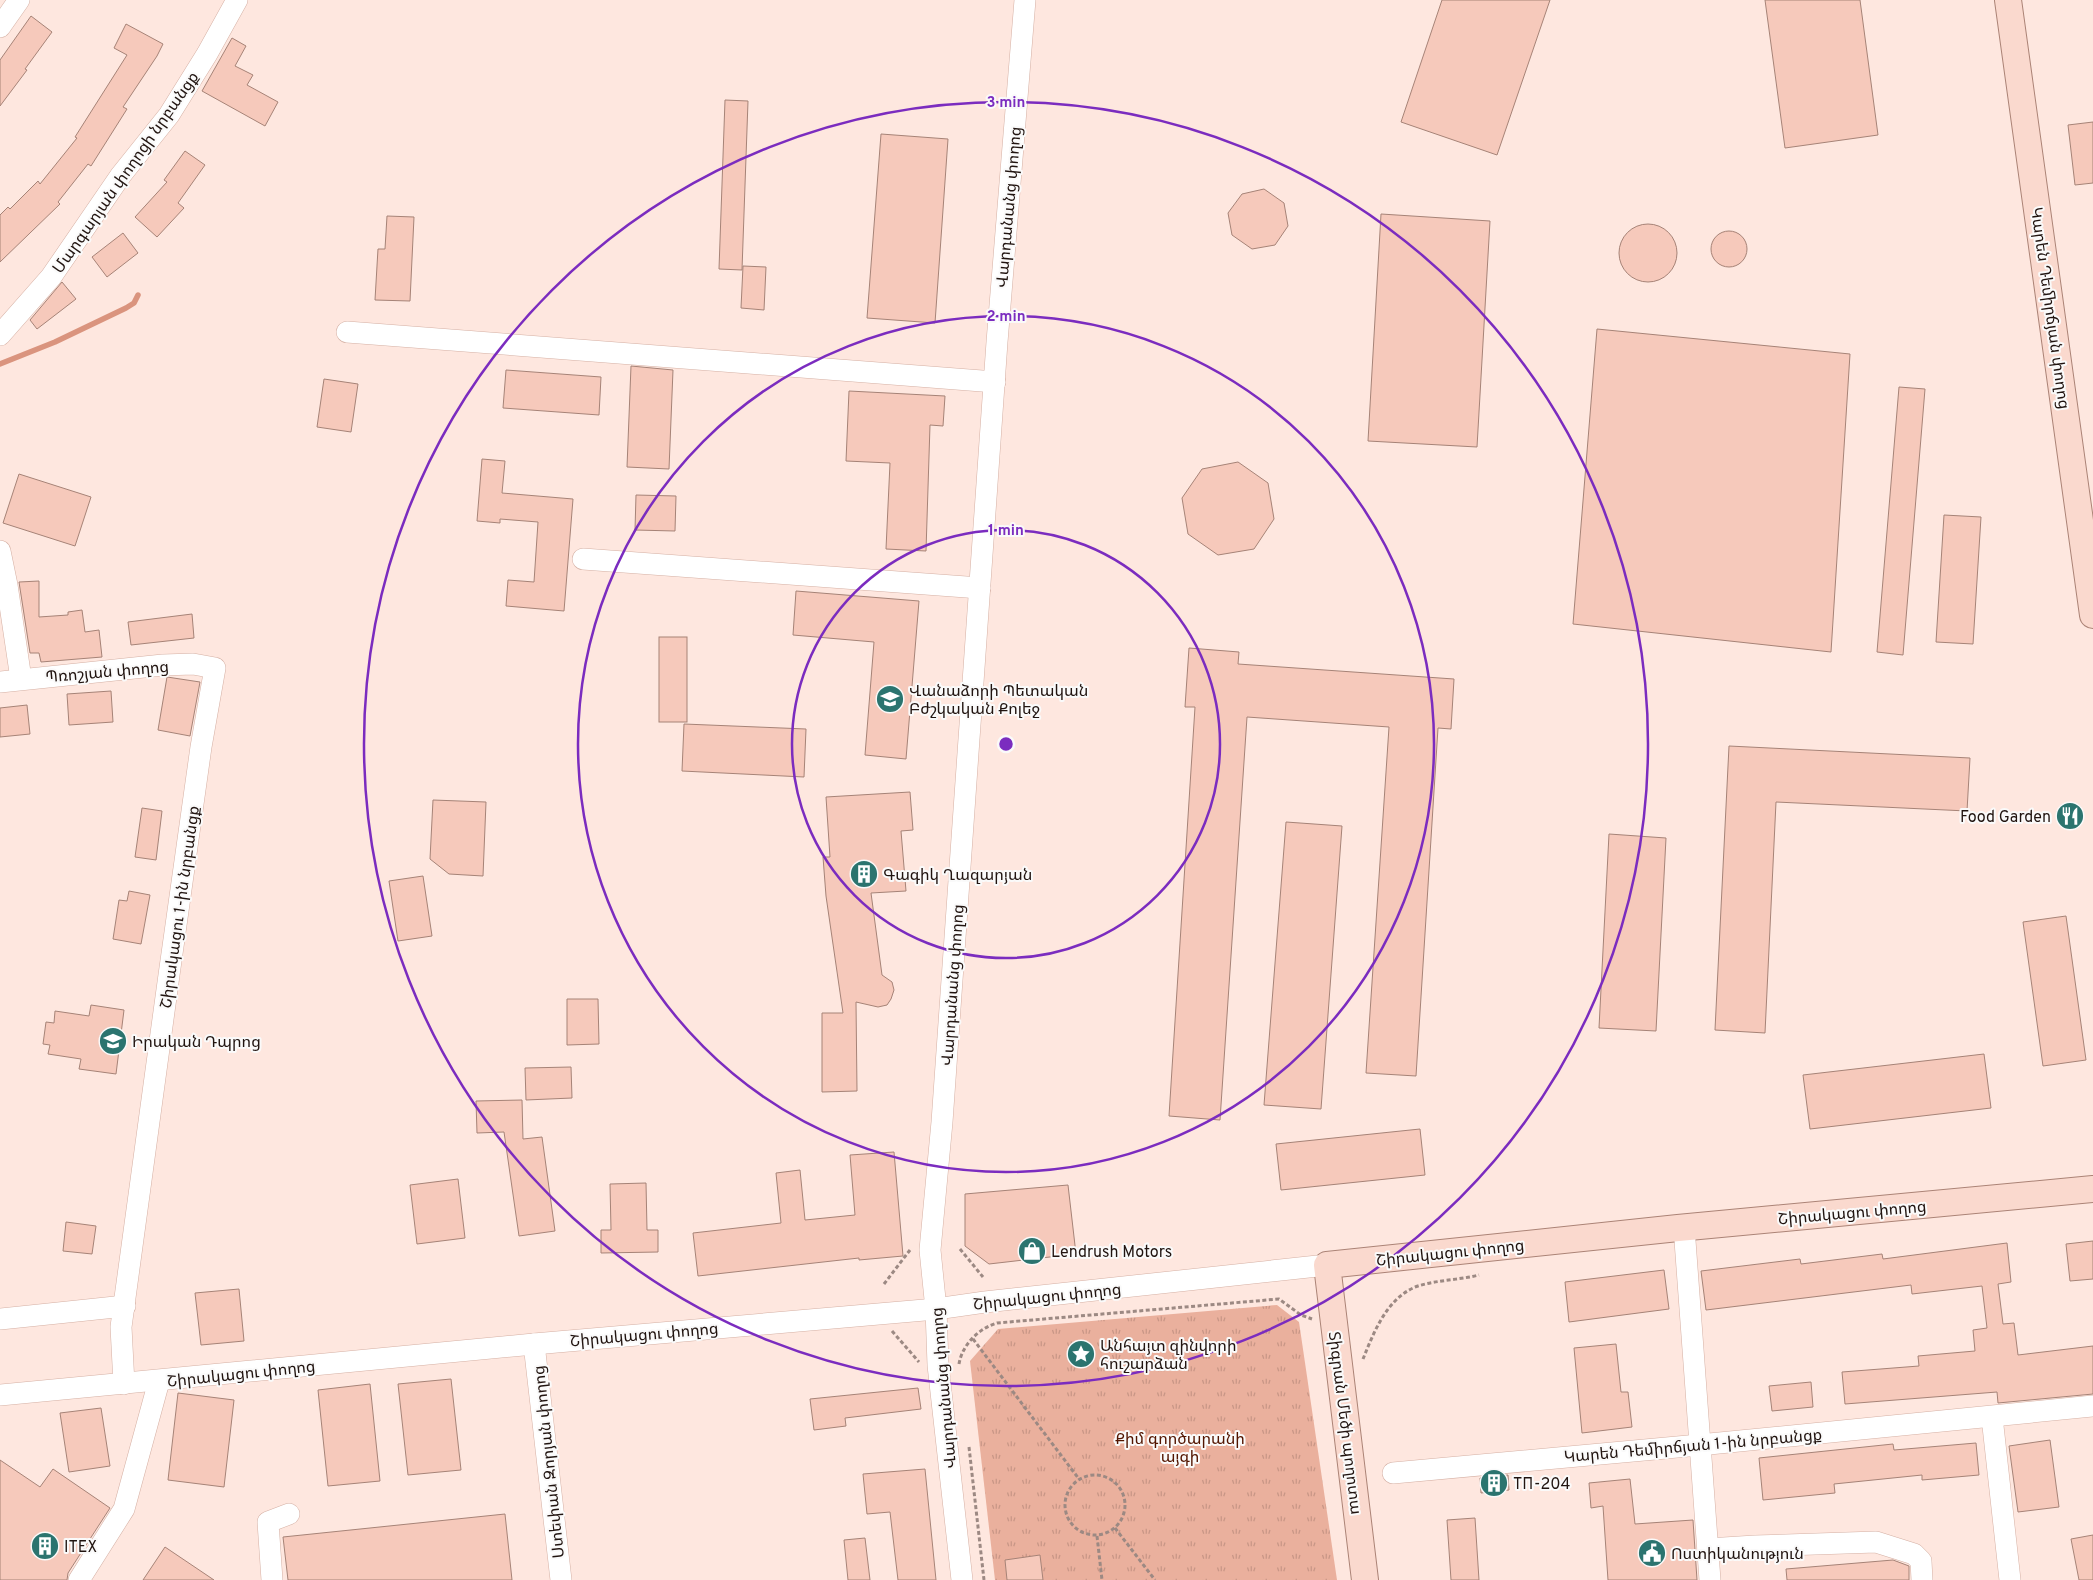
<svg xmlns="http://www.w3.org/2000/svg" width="2093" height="1580" font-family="Overpass,'Noto Sans Armenian',sans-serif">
<defs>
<pattern id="grass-tufts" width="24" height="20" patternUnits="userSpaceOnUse" patternTransform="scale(1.25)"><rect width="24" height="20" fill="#eab09d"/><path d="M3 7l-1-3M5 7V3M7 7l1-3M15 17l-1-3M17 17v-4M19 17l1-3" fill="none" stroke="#c89686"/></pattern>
</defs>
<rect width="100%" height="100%" fill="#fee7df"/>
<path fill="url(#grass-tufts)" d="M1277,1305l22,17 38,258h-342l-25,-219 28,-32z"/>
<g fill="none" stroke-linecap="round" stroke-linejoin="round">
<path stroke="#da947e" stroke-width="5.5" d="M0,364l55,-22 71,-34 8,-5 4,-8"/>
</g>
<g fill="#f6c9bb" stroke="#a68377">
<path d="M1442,0h108l-53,155 -96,-33z"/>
<path d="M1765,0h95l18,135 -93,13z"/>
<path d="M31,16l21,16 -27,37 2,1 -27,36v-46z"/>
<path d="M126,24l37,20 -6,12 -34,51 4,2 -36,57 -3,-2 -30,38 2,2 -60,58v-47l8,-8 2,2 28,-28 2,3 37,-46 -2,-1 52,-82 -13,-7z"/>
<path d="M232,38l14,8 -11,20 18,9 -6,10 31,17 -13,24 -63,-35z"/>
<path d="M725,100l23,1 -6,169 -23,-1z"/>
<path d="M2093,122v61l-18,2 -7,-60z"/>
<path d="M881,134l67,5 -13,184 -68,-5z"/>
<path d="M185,151l20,14 -27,38 6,5 -27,29 -22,-20 32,-35 -3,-2z"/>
<path d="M1264,189l20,14 4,23 -13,19 -23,4 -20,-14 -4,-22 14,-19z"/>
<path d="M1381,214l109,7 -13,226 -109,-6z"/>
<path d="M387,216l27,1 -4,84 -35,-1 3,-51h7z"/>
<circle cx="1648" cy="253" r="29"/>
<circle cx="1729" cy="249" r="18"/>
<path d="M123,233l15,20 -31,24 -15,-20z"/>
<path d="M743,266l23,1 -2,43 -23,-2z"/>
<path d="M62,282l14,17 -39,30 -7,-9z"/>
<path d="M1597,329l253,25 -19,298 -258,-28z"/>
<path d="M631,366l42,4 -4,99 -42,-2z"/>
<path d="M506,370l95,7 -2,38 -96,-7z"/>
<path d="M324,379l34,5 -7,48 -34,-5z"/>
<path d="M1899,387l26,2 -22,266 -26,-3z"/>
<path d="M849,391l96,5 -2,30 -13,-1 -4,126 -40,-2 4,-86 -44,-2z"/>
<path d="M482,459l23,2 -3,32 71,6 -9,112 -58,-5 2,-26 26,2 4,-60 -38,-3v4l-23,-2z"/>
<path d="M1238,462l30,21 6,36 -20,30 -36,6 -30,-21 -6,-36 20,-29z"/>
<path d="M19,474l72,23 -16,49 -72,-23z"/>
<path d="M636,495l40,1 -1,35 -40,-1z"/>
<path d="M1944,515l37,2 -8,127 -37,-2z"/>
<path d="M39,581v36l29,-2v-3l14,-2 3,22 14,-2 3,27 -61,5 -2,-9h-9l-11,-71z"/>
<path d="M796,591l123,10 -13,158 -41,-4 9,-113 -81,-7z"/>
<path d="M192,614l2,24 -63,7 -3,-23z"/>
<rect x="659" y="637" width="28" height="85"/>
<path d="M1189,648l50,4 -1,12 216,15 -3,50 -13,-1 -22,348 -50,-3 23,-346 -142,-10 -27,403 -51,-4 26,-409h-10z"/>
<path d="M167,677l33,5 -10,54 -32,-6z"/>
<path d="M111,691l2,31 -44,3 -2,-31z"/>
<path d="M27,705l3,29 -30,3v-29z"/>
<path d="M684,724l122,5 -2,48 -122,-6z"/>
<path d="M1729,746l241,12 -3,53 -191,-9 -11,231 -50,-3z"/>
<path d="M910,792l3,38 -12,1 5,60 -35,2 11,82 10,7 2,8 -3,9 -4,6 -9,2 -22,-5 1,89 -35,1v-79h21l-17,-117 -3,-39h7l-4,-60z"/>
<path d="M433,800l53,2 -3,74 -34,-2 -19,-15z"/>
<path d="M142,808l20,3 -6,49 -21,-3z"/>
<path d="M1286,822l56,4 -21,283 -57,-4z"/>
<path d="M1609,834l57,4 -10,193 -57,-3z"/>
<path d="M423,876l9,60 -34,5 -9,-60z"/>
<path d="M129,891l21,4 -9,49 -28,-5 6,-39 8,1z"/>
<path d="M2066,916l20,144 -43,6 -20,-144z"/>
<path d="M567,999h31l1,45 -32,1z"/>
<path d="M91,1005l33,5 -8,64 -37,-5 2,-10 -33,-5 2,-9 -7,-1 3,-22 8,1 1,-12 34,5z"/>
<path d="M1984,1054l7,54 -181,21 -7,-54z"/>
<path d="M571,1067l1,31 -46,2 -1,-32z"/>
<path d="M522,1100l1,39 19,-2 13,94 -36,5 -15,-104 -27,1 -1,-32z"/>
<path d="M1420,1129l5,46 -144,15 -5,-46z"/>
<path d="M894,1152l9,104 -44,4v-2l-161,18 -5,-43 88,-10 -5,-50 24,-3 5,50 50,-5 -5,-60z"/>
<path d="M458,1179l7,59 -48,6 -7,-59z"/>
<path d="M646,1183l1,47h11v22l-57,1v-23h10l-1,-46z"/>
<path d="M1068,1185l8,69 -87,10 -24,-18v-52z"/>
<path d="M66,1222l30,4 -4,28 -29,-3z"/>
<path d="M2093,1241v38l-23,2 -4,-37z"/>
<path d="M2007,1243l4,39 -13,2 5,40 11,-1 4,32 75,-9v48l-95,9 -1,-11 -152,12 -3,-32 77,-6 -1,-10 57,-5 -2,-21 14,-2 -5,-42 -70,8 -1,-9 -205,25 -5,-39 99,-12 1,5 81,-10 1,5z"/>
<path d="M1664,1270l5,39 -100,13 -4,-40z"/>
<path d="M239,1289l5,52 -43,4 -6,-52z"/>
<path d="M1616,1344l5,48h7l4,35 -50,6 -8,-85z"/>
<path d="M451,1379l10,91 -53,5 -10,-91z"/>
<path d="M1811,1382l2,25 -41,4 -3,-25z"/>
<path d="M370,1384l10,97 -52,5 -10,-96z"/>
<path d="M918,1388l3,21 -76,9 1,8 -32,4 -4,-31z"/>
<path d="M178,1393l56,7 -10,87 -56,-7z"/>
<path d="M101,1408l9,58 -41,6 -9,-59z"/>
<path d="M2050,1440l9,67 -41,5 -9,-66z"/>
<path d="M1976,1443l3,32 -57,5v-5l-88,9 1,9 -72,7 -4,-42 134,-14 1,6z"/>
<path d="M0,1460l40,27 13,-18 57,39 -42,65 -1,7h-67z"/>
<path d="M925,1469l11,111h-38l-8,-68 -23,2 -4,-40z"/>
<path d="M1508,1475l1,15 -28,3 -1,-15z"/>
<path d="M1630,1479l5,45 58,-4 4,60h-89l-5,-74 -12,2 -2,-25z"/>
<path d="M505,1514l7,66h-224l-5,-43z"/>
<path d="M1475,1518l4,62h-28l-4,-60z"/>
<path d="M2093,1535v45h-14l-8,-41z"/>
<path d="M865,1538l5,42h-22l-4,-40z"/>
<path d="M165,1547l49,33h-71z"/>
<path d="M1040,1555l3,25h-36l-2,-20z"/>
<path d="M1893,1560l16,6v14h-122l-1,-11z"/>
</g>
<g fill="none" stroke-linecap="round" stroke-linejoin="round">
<defs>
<g id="minor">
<path d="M0,27l19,-27"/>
<path d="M347,332l648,50"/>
<path d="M0,335l51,-58 70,-102 48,-60 38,-61 30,-54"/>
<path d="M0,551l7,34 14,94"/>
<path d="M583,559l397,29"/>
<path d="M0,682l163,-17 30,-1 22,4 -14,79 -32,228 -48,352 3,57"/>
<path d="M1684,1227l26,353"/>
<path d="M0,1319l125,-13"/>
<path d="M534,1344l27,236"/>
<path d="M0,1395l534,-51 402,-35 49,-7 342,-37"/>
<path d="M1992,1417l18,163"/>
<path d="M1393,1473l306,-28 394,-39"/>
<path d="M1708,1549l47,-3 121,-4 38,12 7,7 1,19"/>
<path d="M79,1580l45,-71 35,-128"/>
<path d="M272,1580l-4,-58 21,-8"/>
<path d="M962,1580l-24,-215 -2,-56 -6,-59 12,-128 55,-780 28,-342"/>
</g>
<g id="major">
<path d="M2008,0l85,615"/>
<path d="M1365,1580l-38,-315 351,-37 415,-39"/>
</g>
</defs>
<use href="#minor" stroke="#d5b0a4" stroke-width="22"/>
<use href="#major" stroke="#ab8376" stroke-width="28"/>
<g stroke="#9c8983" stroke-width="3" stroke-dasharray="4 2.5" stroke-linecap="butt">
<path d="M960,1249l23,28"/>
<path d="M884,1284l26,-34"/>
<path d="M892,1331l27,31"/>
<path d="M973,1339l106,140"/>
<path d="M1363,1359c11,-27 24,-62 55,-73 19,-6 41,-6 61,-11"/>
<path d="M959,1364c3,-19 20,-36 38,-41l282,-24 22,16 11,4"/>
<path d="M969,1447l15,133"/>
<circle cx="1095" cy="1505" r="30"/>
<path d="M1115,1528l40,52"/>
<path d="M1097,1536l5,44"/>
</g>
<use href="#minor" stroke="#fff" stroke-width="21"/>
<use href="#major" stroke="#fad9ce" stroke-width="26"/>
</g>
<g fill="none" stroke="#7b2cbf" stroke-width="2.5">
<circle cx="1006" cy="744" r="214"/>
<circle cx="1006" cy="744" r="428"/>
<circle cx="1006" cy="744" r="642"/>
</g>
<defs>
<symbol id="university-disc" viewBox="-11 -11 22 22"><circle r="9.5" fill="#2b746f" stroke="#fafafa"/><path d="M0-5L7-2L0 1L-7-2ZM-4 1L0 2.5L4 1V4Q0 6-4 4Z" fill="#fff"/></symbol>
<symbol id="restaurant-disc" viewBox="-11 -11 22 22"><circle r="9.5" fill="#2b746f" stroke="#fafafa"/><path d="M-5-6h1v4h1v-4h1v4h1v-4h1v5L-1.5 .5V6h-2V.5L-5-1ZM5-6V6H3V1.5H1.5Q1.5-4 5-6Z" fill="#fff"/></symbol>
<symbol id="building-disc" viewBox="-11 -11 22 22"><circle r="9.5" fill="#2b746f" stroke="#fafafa"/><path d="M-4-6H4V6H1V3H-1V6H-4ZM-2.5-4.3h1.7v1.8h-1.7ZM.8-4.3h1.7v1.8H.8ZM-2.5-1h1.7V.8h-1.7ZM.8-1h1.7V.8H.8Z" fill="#fff"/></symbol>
<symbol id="school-disc" viewBox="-11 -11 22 22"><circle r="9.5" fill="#2b746f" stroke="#fafafa"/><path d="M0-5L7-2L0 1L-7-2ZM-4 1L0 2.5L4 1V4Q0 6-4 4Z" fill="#fff"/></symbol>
<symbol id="shop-disc" viewBox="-11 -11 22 22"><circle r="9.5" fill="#2b746f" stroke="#fafafa"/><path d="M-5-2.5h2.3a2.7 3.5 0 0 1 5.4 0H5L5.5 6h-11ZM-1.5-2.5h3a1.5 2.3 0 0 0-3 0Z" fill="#fff"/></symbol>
<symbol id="sight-disc" viewBox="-11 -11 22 22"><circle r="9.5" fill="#2b746f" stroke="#fafafa"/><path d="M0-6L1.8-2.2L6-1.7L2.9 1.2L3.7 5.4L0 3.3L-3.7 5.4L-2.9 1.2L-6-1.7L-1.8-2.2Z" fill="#fff"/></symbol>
<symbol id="civic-disc" viewBox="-11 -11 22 22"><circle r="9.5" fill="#2b746f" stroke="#fafafa"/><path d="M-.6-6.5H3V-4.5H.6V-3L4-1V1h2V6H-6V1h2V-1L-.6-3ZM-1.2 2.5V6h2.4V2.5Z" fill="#fff"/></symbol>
</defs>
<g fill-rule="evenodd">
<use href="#university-disc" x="874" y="683" width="32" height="32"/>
<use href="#restaurant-disc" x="2054" y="800" width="32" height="32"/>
<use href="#building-disc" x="848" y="858" width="32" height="32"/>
<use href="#school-disc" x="97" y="1025" width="32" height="32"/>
<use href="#shop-disc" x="1016" y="1235" width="32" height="32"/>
<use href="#sight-disc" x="1065" y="1338" width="32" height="32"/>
<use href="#building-disc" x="1478" y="1467" width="32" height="32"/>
<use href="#building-disc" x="29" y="1530" width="32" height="32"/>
<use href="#civic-disc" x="1636" y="1537" width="32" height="32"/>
</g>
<g text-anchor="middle" stroke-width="4" stroke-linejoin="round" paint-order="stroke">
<g font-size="16" fill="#211410" stroke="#fafafa">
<text transform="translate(125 172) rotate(-55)" y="6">Մարգարյան փողոցի նրբանցք</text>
<text transform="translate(1008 207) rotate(-85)" y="6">Վարդանանց փողոց</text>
<text transform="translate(2051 308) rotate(82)" y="6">Կարեն Դեմիրճյան փողոց</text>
<text transform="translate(107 671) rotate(-5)" y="6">Պռոշյան փողոց</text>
<text transform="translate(179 907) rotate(-82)" y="6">Շիրակացու 1-ին նրբանցք</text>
<text transform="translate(952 985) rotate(-86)" y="6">Վարդանանց փողոց</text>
<text transform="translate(1852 1212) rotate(-5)" y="6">Շիրակացու փողոց</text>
<text transform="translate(1450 1252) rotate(-6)" y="6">Շիրակացու փողոց</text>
<text transform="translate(1047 1296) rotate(-6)" y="6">Շիրակացու փողոց</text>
<text transform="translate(644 1334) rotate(-5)" y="6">Շիրակացու փողոց</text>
<text transform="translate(241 1373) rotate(-6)" y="6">Շիրակացու փողոց</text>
<text transform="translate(943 1388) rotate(-95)" y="6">Վարդանանց փողոց</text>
<text transform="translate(1346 1423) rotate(83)" y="6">Տիգրան Մեծի պողոտա</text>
<text transform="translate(1693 1445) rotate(-5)" y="6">Կարեն Դեմիրճյան 1-ին նրբանցք</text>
<text transform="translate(548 1462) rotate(-96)" y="6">Ստեփան Զորյան փողոց</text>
</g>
<g font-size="16" fill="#211410" stroke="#fafafa" text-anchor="start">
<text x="909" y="696">Վանաձորի Պետական<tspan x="909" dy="18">Բժշկական Քոլեջ</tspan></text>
<text x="2051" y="822" text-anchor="end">Food Garden</text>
<text x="883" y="880">Գագիկ Ղազարյան</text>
<text x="132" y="1047">Իրական Դպրոց</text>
<text x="1051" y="1257">Lendrush Motors</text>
<text x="1100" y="1351">Անհայտ զինվորի<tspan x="1100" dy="18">հուշարձան</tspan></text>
<text x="1513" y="1489">ТП-204</text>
<text x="64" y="1552">ITEX</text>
<text x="1671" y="1559">Ոստիկանություն</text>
</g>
<g font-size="16" fill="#531500" stroke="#fafafa">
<text x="1180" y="1444">Քիմ գործարանի<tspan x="1180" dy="18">այգի</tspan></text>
</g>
</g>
<circle cx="1006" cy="744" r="8" fill="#7b2cbf" stroke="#fafafa" stroke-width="2.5"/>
<g font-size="15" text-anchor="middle" font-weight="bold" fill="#7b2cbf" stroke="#fafafa" stroke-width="4" stroke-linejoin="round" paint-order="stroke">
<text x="1006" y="107">3 min</text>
<text x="1006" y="321">2 min</text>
<text x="1006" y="535">1 min</text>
</g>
</svg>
